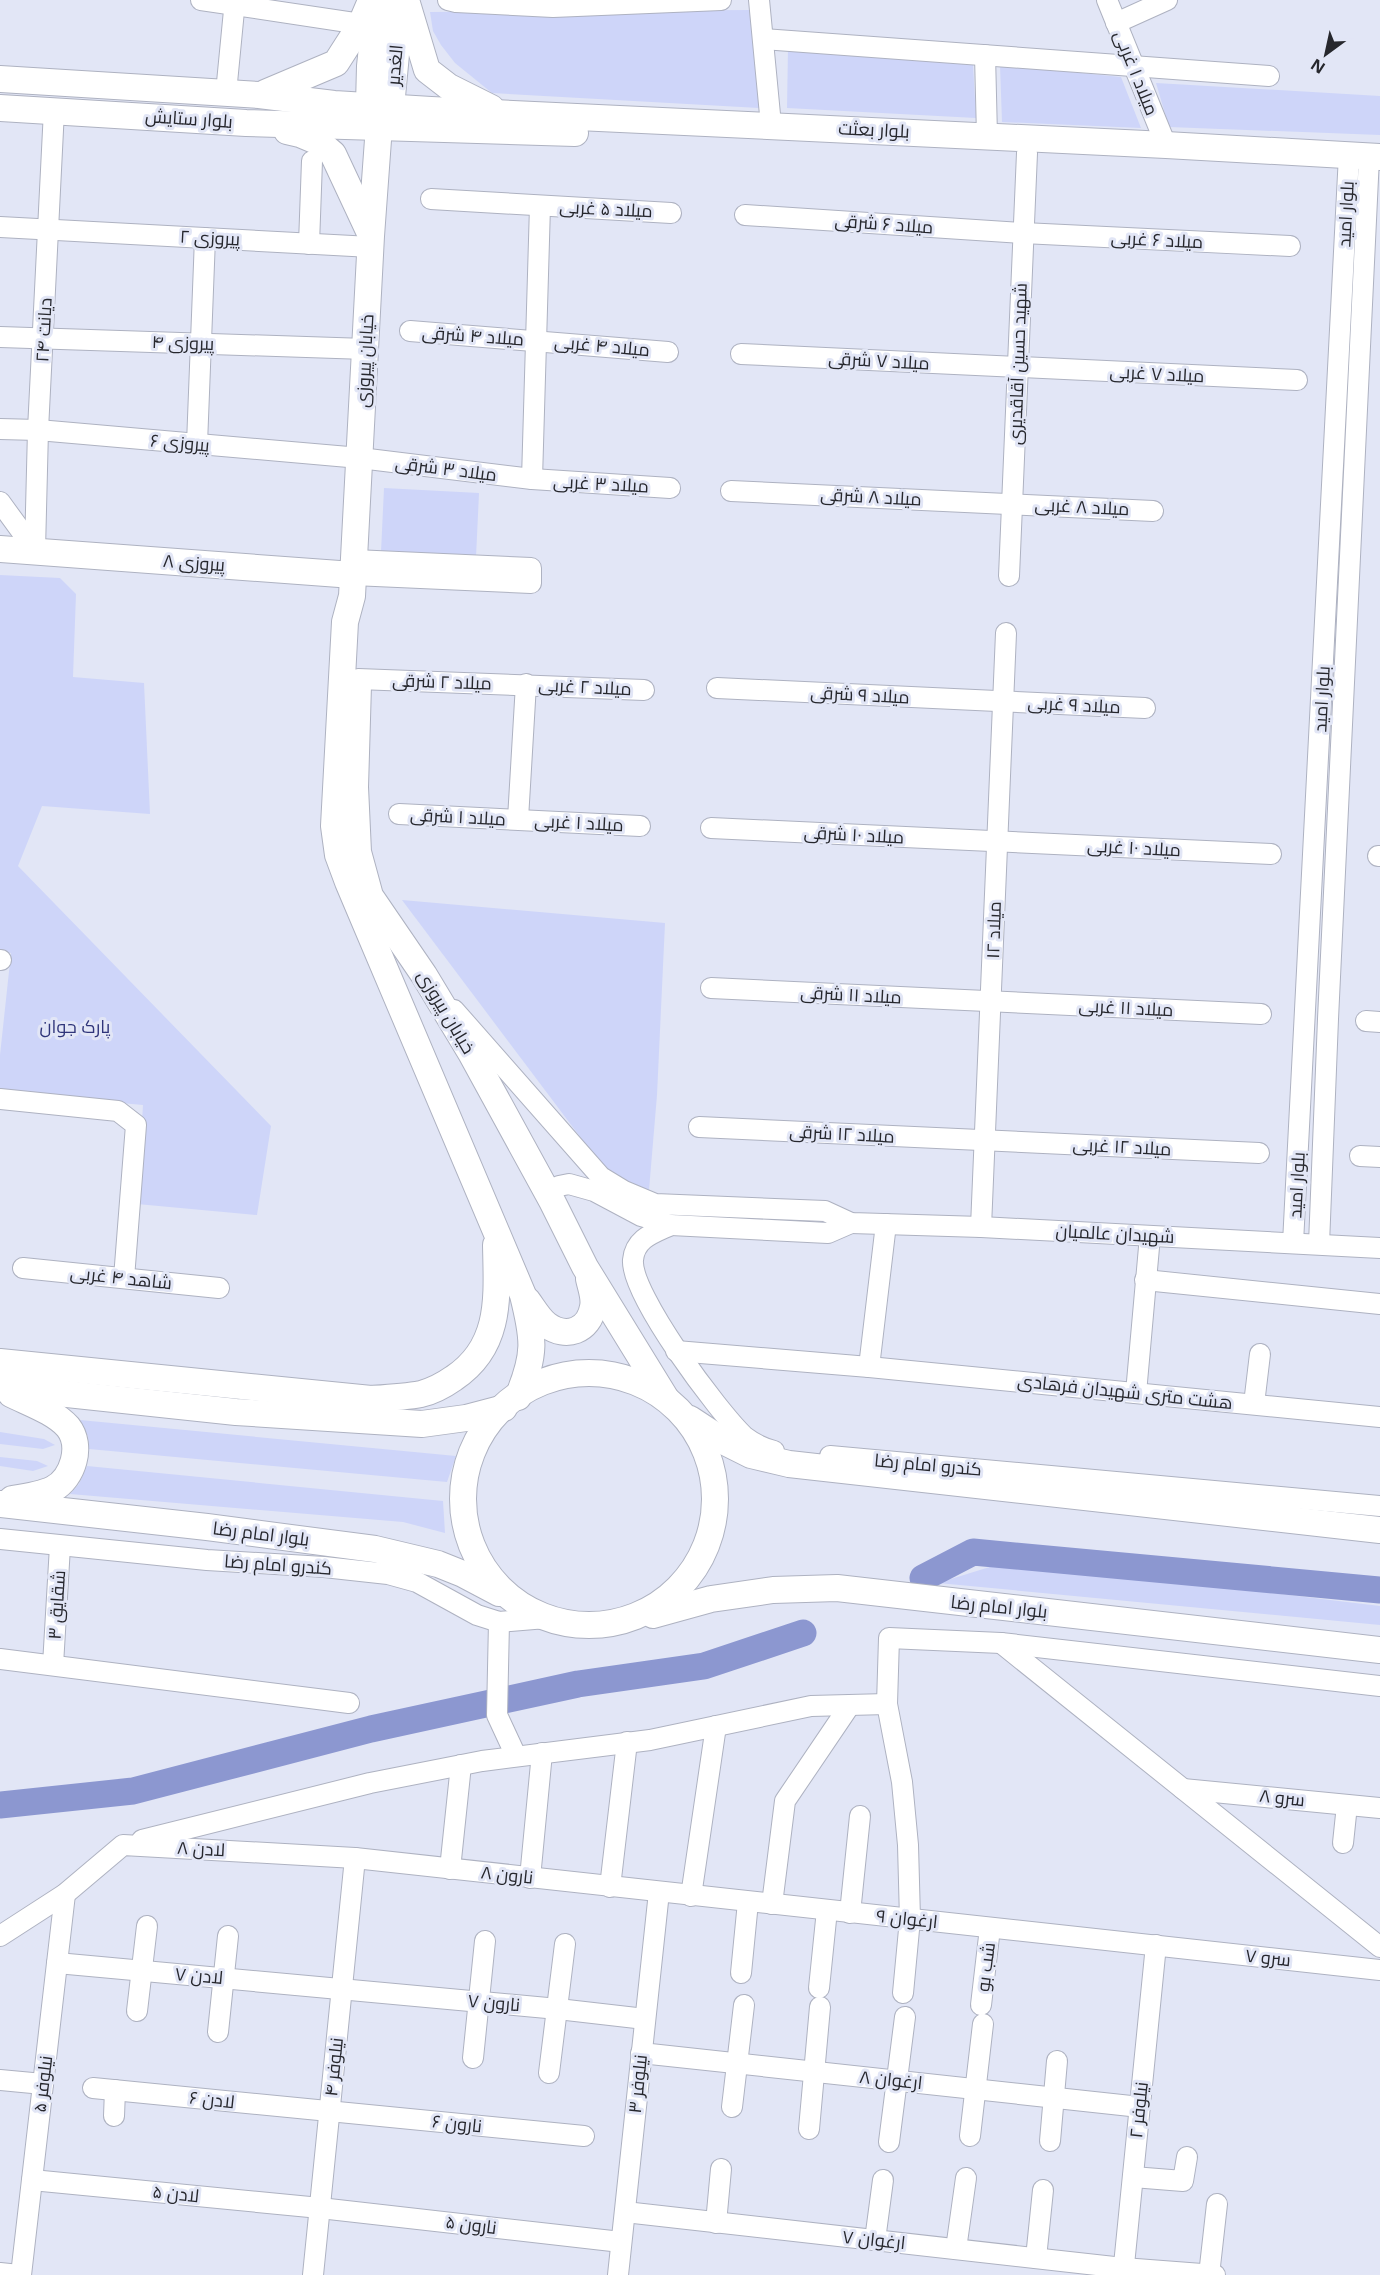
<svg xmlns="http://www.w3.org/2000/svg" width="1380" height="2275" font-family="'Noto Sans',Cairo,sans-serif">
<rect width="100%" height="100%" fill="#e2e6f6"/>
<g fill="#ced5f9">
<path d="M750,10l9,98 -267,-15 -37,-30 -14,-18 -8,-14 -3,-19z"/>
<path d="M788,48l185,17 3,53 -189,-10z"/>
<path d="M1000,65l121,12 20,51 -139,-6z"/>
<path d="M1156,83l224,13v39l-211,-8z"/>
<path d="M384,488l95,5 -3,64 -95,-5z"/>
<path d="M0,575l60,3 16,16 -3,83 71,6 6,131 -108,-8 -24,60 253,260 -14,89 -120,-11 6,-99 -143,-13v-37l11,-102 -11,-2z"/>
<path d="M402,900l263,23 -8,172 -8,95 -38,-12z"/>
<path d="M80,1420l376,36 -9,26 -358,-33 -1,-13z"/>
<path d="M0,1432l44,7 11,6 -12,4 -43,-5z"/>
<path d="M0,1457l37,4 11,5 -15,5 -33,-5z"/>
<path d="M87,1466l356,35 2,32 -42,-11 -333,-28 9,-10z"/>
<path d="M1009,1561l371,45v19l-442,-42z"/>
</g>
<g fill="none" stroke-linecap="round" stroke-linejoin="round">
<g stroke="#8c97d0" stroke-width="27">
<path d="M923,1578l50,-26 407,38"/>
<path d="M0,1805l133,-14 238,-62 207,-45 126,-18 99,-33"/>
</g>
<defs>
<g id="minor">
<path d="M201,0l160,24"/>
<path d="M448,0l8,2 97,5 168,-7"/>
<path d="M759,0l12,125"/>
<path d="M1107,0l59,145"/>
<path d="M1116,23l51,-23"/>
<path d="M763,39l506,37"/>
<path d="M985,55l2,81"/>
<path d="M226,93l9,-93"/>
<path d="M431,199l240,14"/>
<path d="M745,215l278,18 267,13"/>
<path d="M0,227l371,20"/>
<path d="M309,244l3,-83"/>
<path d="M410,331l258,21"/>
<path d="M0,337l366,12"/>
<path d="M741,354l556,26"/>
<path d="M0,429l38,1 322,28 172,21 138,9"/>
<path d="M197,444l8,-206"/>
<path d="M532,479l8,-273"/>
<path d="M731,491l422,20"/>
<path d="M0,502l35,48"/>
<path d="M35,550l3,-120 16,-320"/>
<path d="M353,575l178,8v-15l-177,-8"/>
<path d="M1009,576l18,-423"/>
<path d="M358,679l286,11"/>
<path d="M717,688l428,20"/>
<path d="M399,814l241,12"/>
<path d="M518,819l8,-135"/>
<path d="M711,828l560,26"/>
<path d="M1378,856h2"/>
<path d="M0,960h1"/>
<path d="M711,988l550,26"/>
<path d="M454,1010l147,167 23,14 31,13 170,7 26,12 130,4 399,21"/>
<path d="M1366,1021l14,1"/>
<path d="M0,1099l118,12 18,14 -12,153"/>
<path d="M699,1127l560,26"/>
<path d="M1360,1156l20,1"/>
<path d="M552,1201l-1,-5 3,-6 5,-4 10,-2 25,7 47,25 30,9 157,8 23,-10"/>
<path d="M671,1225c-17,8 -36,13 -38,35 -3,34 86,153 112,177 9,7 18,11 29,14"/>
<path d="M981,1227l25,-594"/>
<path d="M1293,1243l56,-1088"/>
<path d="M1319,1244l9,-225 41,-862"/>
<path d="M23,1268l196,20"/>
<path d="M1145,1280l235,24"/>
<path d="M676,1351l193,16 511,50"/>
<path d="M869,1367l17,-143"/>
<path d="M1136,1393l14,-157"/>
<path d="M1254,1404l6,-50"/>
<path d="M830,1456l550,50"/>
<path d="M0,1539l207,21 117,7 64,7 29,8 60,33 22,7 47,-4"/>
<path d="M499,1622l-2,93 19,41"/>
<path d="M1001,1643l379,304"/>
<path d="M0,1659l349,44"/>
<path d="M53,1665l7,-119"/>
<path d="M1183,1789l197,19"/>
<path d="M142,1840l228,-57 112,-22 168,-21 161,-34 76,-2"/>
<path d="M1343,1843l4,-38"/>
<path d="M450,1869l11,-104"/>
<path d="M530,1878l12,-125"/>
<path d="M610,1887l17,-145"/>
<path d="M691,1896l25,-170"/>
<path d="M772,1904l13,-103 65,-96"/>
<path d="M850,1913l10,-97"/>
<path d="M0,1936l65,-42 58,-49 232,13 1025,112"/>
<path d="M57,1963l501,46 87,10"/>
<path d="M741,1973l7,-71"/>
<path d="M819,1988l8,-78"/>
<path d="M903,1993l7,-74 -2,-74 -6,-63 -15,-78 2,-66 112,5 379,43"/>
<path d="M981,2005l9,-77"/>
<path d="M137,2011l10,-85"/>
<path d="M218,2032l10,-96"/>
<path d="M641,2053l499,54"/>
<path d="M473,2058l12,-117"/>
<path d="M549,2073l16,-129"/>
<path d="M0,2080l43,4"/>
<path d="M93,2088l491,48"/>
<path d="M732,2107l12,-102"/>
<path d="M114,2116l1,-26"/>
<path d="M809,2129l11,-122"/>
<path d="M970,2136l13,-112"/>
<path d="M1050,2141l7,-80"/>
<path d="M889,2142l16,-125"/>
<path d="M1133,2177l50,4 4,-24"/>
<path d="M32,2180l288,28 301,34"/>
<path d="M625,2212l498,56 92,7"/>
<path d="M716,2223l5,-54"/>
<path d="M875,2240l8,-60"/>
<path d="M956,2249l10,-71"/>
<path d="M1036,2258l7,-68"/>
<path d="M0,2273l19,2"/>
<path d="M21,2275l44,-381"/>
<path d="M313,2275l42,-417"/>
<path d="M618,2275l41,-383"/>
<path d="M1123,2275l33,-330"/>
<path d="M1209,2275l8,-71"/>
</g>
<g id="major">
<path d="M377,0l-7,66 -1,39 10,21 -8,110 -19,360 -7,26 -11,204 4,29 10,27 175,413c11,44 13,59 -5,102"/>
<path d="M406,0l21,70 22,17 42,21"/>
<path d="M0,79l259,16 75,9 97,6 735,35 214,12"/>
<path d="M265,93l71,-30 25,-39 9,-21"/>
<path d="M0,108l246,15 329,10"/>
<path d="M383,121l8,-14 10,-106"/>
<path d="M287,131l13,3 19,8 14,12 36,77"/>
<path d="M0,549l353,26"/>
<path d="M358,685l-3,102 3,65 12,44 54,79 47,78 81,148 33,66 80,130"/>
<path d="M527,1300c6,8 12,19 20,25 19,14 42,6 46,-18 2,-9 -2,-19 -4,-28"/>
<path d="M0,1362l371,37c16,-1 34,-2 50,-5 12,-3 23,-9 33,-16 48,-32 43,-82 42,-133"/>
<circle cx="589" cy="1499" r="126"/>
<path d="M0,1387l236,25 186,12 44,-6 38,-10"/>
<path d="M11,1394c18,9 44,18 57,33 15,19 5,51 -15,62 -12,6 -27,8 -41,10"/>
<path d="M690,1419l35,23 26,13 38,9 591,66"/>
<path d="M0,1504l207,23 168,22 63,15 25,10 36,19"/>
<path d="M653,1615l58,-16 62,-9 64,-2 543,62"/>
</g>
</defs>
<use href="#minor" stroke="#aeb2c1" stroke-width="22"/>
<use href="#major" stroke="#aeb2c1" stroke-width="28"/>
<use href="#minor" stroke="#fff" stroke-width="20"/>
<use href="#major" stroke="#fff" stroke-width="26"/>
</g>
<g text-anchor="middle" stroke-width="6" stroke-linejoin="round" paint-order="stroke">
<g font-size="18" fill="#26272d" stroke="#e2e6f6">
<text transform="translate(395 65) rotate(-85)" y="6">الغدیر</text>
<text transform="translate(1136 73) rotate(68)" y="6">میلاد ۱ غربی</text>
<text transform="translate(189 119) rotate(4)" y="6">بلوار ستایش</text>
<text transform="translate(874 130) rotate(3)" y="6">بلوار بعثت</text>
<text transform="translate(606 209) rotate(3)" y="6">میلاد ۵ غربی</text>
<text transform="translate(1346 214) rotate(-87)" y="6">بلوار امید</text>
<text transform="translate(884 224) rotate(4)" y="6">میلاد ۶ شرقی</text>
<text transform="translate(210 238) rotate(3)" y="6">پیروزی ۲</text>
<text transform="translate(1157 240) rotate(3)" y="6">میلاد ۶ غربی</text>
<text transform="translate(44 330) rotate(-87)" y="6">دیانت ۲۴</text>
<text transform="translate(473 336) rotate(4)" y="6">میلاد ۴ شرقی</text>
<text transform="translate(183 343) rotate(2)" y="6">پیروزی ۴</text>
<text transform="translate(602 346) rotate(5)" y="6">میلاد ۴ غربی</text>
<text transform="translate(365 361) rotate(-87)" y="6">خیابان پیروزی</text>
<text transform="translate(879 361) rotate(3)" y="6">میلاد ۷ شرقی</text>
<text transform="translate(1018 364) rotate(-88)" y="6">شهید حسین آقاقدیری</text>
<text transform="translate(1157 374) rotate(3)" y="6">میلاد ۷ غربی</text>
<text transform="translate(180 443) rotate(5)" y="6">پیروزی ۶</text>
<text transform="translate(446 469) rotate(7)" y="6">میلاد ۳ شرقی</text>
<text transform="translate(601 484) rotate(3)" y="6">میلاد ۳ غربی</text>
<text transform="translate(871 497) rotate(3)" y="6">میلاد ۸ شرقی</text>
<text transform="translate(1082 507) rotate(3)" y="6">میلاد ۸ غربی</text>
<text transform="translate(194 563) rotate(4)" y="6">پیروزی ۸</text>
<text transform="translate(442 682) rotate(2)" y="6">میلاد ۲ شرقی</text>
<text transform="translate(585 687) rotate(3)" y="6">میلاد ۲ غربی</text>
<text transform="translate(860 695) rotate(3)" y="6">میلاد ۹ شرقی</text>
<text transform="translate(1322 699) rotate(-87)" y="6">بلوار امید</text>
<text transform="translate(1074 705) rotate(3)" y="6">میلاد ۹ غربی</text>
<text transform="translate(458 817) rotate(3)" y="6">میلاد ۱ شرقی</text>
<text transform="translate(579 823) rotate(3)" y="6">میلاد ۱ غربی</text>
<text transform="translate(854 835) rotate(3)" y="6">میلاد ۱۰ شرقی</text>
<text transform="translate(1134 848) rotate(3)" y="6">میلاد ۱۰ غربی</text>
<text transform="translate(994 930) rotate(-88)" y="6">میلاد ۱۲</text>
<text transform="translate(851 995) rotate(3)" y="6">میلاد ۱۱ شرقی</text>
<text transform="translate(1126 1008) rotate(3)" y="6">میلاد ۱۱ غربی</text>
<text transform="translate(446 1012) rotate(59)" y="6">خیابان پیروزی</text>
<text transform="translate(842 1134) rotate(3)" y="6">میلاد ۱۲ شرقی</text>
<text transform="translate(1122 1147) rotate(3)" y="6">میلاد ۱۲ غربی</text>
<text transform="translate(1297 1185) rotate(-87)" y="6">بلوار امید</text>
<text transform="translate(1115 1234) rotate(3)" y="6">شهیدان عالمیان</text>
<text transform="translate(121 1278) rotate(6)" y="6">شاهد ۴ غربی</text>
<text transform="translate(1125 1392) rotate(6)" y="6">هشت متری شهیدان فرهادی</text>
<text transform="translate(928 1465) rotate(5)" y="6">کندرو امام رضا</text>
<text transform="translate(261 1534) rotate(7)" y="6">بلوار امام رضا</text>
<text transform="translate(278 1565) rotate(4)" y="6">کندرو امام رضا</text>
<text transform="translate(57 1605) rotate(-86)" y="6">شقایق ۳</text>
<text transform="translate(999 1607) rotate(6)" y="6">بلوار امام رضا</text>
<text transform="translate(1282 1798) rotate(6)" y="6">سرو ۸</text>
<text transform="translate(201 1849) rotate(3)" y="6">لادن ۸</text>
<text transform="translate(507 1875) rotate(6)" y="6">نارون ۸</text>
<text transform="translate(907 1919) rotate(6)" y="6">ارغوان ۹</text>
<text transform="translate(1268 1958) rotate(6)" y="6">سرو ۷</text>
<text transform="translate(986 1967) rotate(-83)" y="6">شب بو</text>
<text transform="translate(199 1976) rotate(5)" y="6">لادن ۷</text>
<text transform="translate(494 2003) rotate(5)" y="6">نارون ۷</text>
<text transform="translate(334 2067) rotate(-84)" y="6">نیلوفر ۴</text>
<text transform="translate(891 2080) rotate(6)" y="6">ارغوان ۸</text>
<text transform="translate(43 2084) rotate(-83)" y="6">نیلوفر ۵</text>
<text transform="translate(638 2084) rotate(-84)" y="6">نیلوفر ۳</text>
<text transform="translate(212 2100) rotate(6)" y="6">لادن ۶</text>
<text transform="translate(1139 2110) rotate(-84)" y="6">نیلوفر ۲</text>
<text transform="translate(457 2124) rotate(6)" y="6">نارون ۶</text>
<text transform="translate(176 2194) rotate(6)" y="6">لادن ۵</text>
<text transform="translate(471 2225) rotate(7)" y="6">نارون ۵</text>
<text transform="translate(874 2240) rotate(6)" y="6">ارغوان ۷</text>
</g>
<g font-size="18" fill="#2f357a" stroke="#e2e6f6">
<text x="75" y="1033">پارک جوان</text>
</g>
</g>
<g transform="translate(1326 54) rotate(213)" stroke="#e2e6f6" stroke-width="4.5" paint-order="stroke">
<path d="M0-4.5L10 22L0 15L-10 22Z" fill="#26272d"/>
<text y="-9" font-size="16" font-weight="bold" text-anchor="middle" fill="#26272d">N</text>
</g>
</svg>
